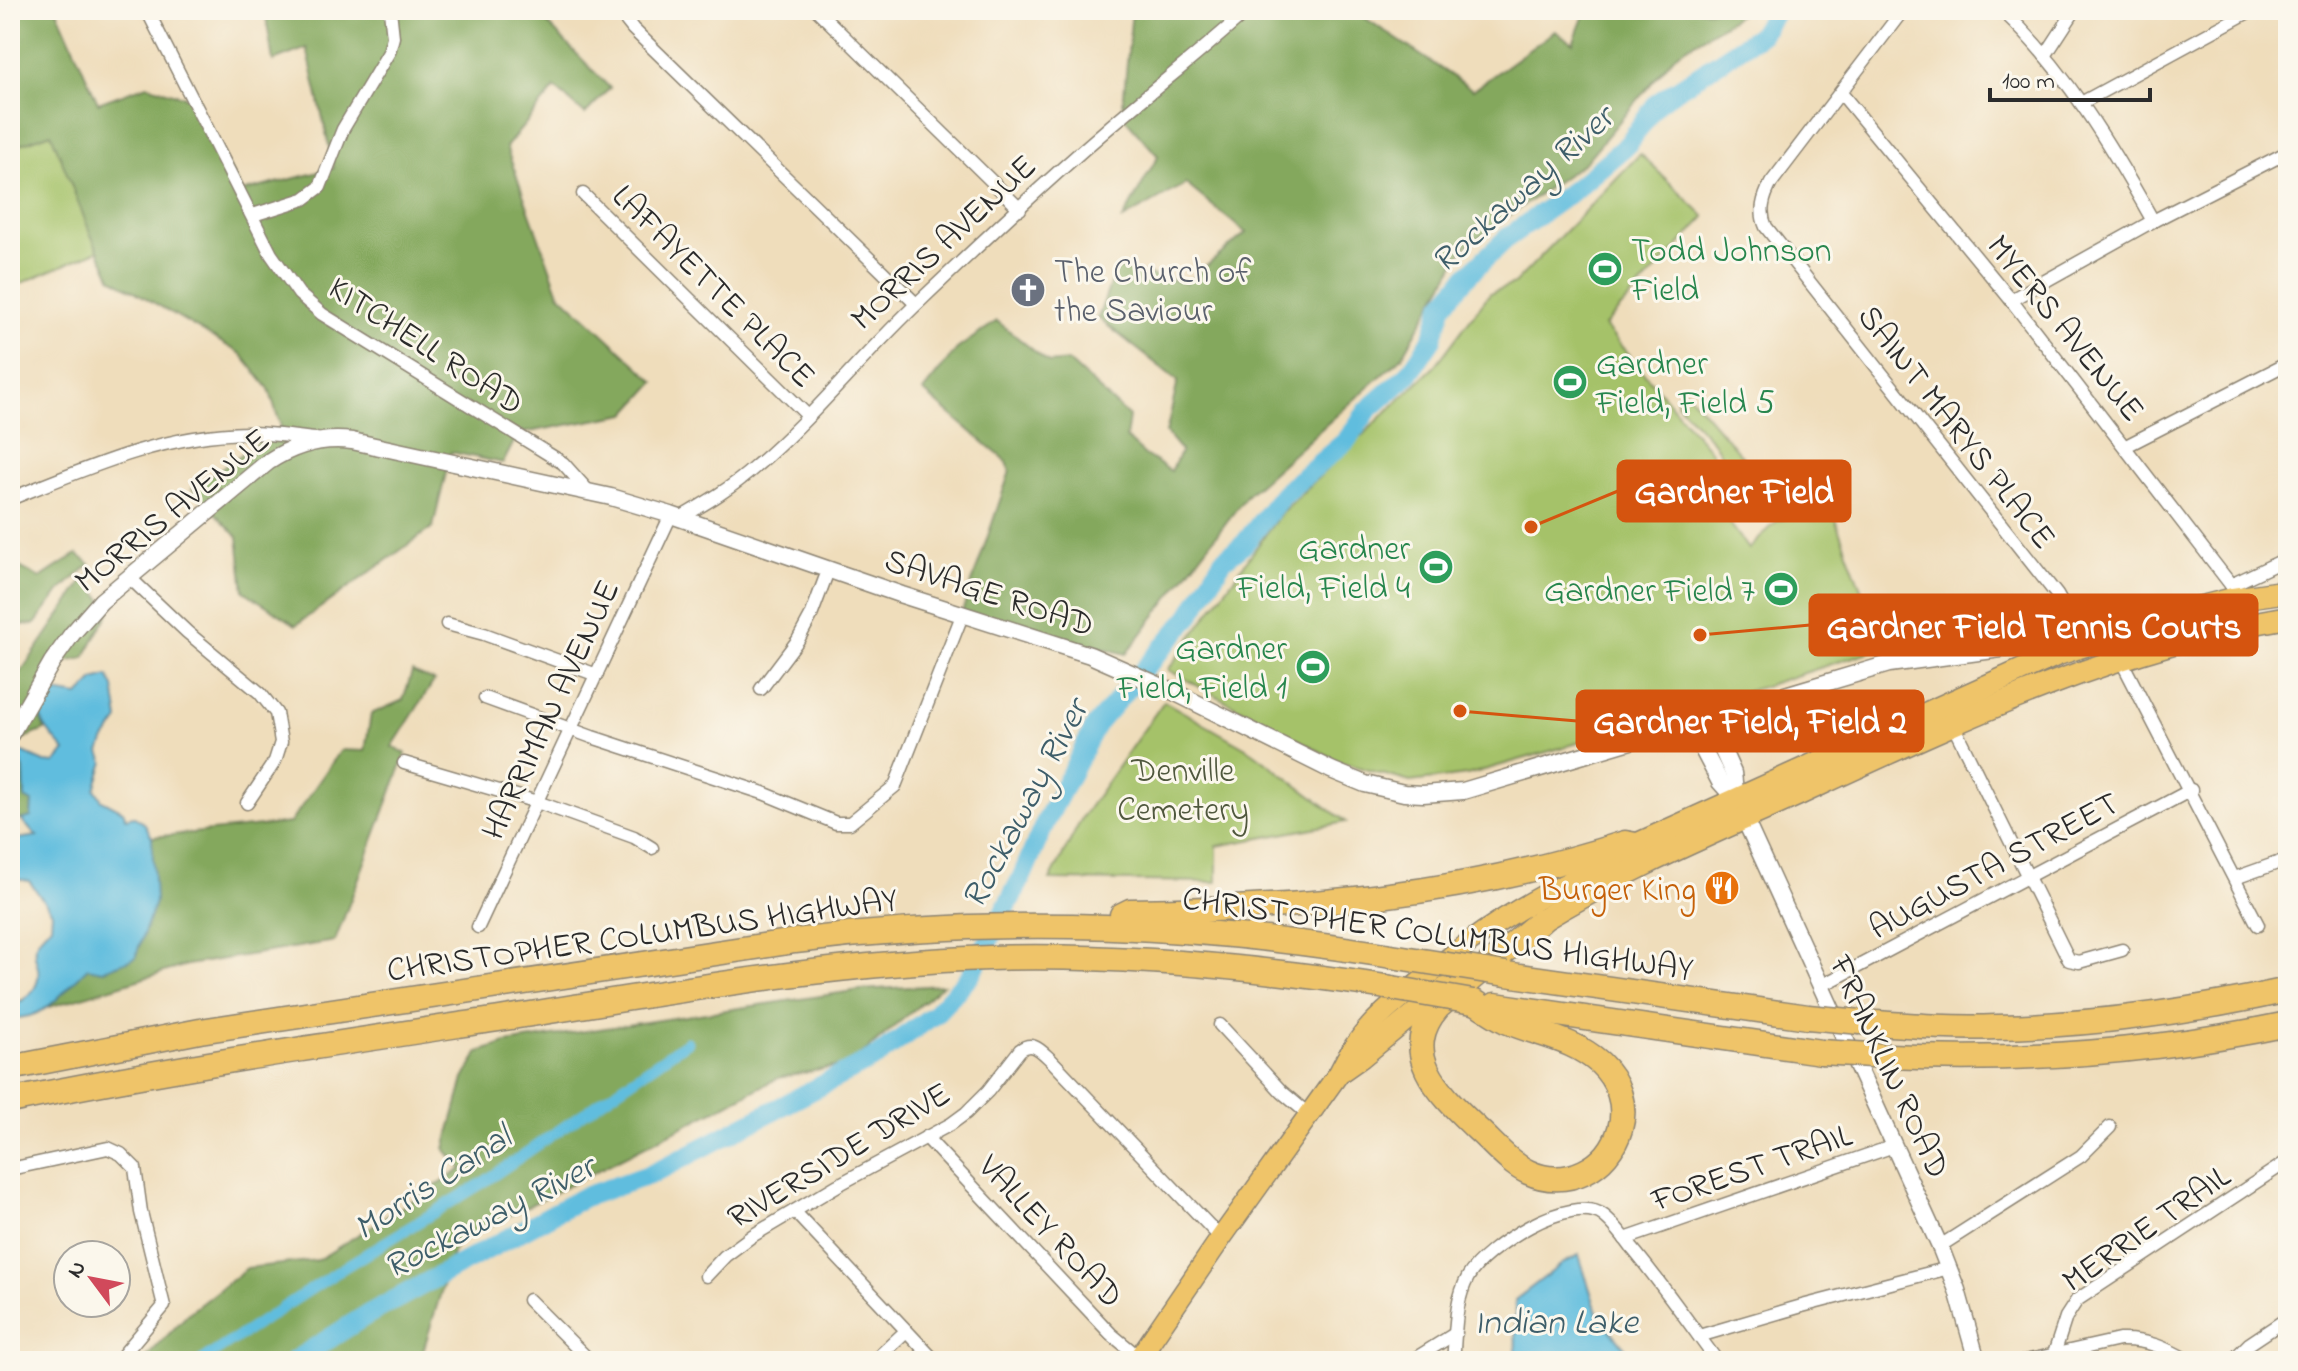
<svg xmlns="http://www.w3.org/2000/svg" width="2298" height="1371" font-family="'Indie Flower',sans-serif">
<rect width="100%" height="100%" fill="#fbf7ec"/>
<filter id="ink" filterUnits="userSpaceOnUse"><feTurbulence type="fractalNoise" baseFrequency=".0125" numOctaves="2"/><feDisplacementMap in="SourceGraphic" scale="16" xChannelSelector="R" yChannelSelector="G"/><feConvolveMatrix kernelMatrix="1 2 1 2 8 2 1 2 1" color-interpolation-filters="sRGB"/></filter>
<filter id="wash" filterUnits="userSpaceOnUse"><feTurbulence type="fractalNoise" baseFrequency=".006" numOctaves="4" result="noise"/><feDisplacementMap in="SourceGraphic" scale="32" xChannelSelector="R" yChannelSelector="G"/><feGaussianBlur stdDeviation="1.8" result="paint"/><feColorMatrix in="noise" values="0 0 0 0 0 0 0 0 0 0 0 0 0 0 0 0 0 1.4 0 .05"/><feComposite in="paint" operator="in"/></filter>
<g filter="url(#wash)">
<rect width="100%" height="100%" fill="#efddbb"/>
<g fill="#a5c269" stroke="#68764a" stroke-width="2">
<path d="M51,133l53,115 -94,40v-140z"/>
<path d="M1640,154l65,63 -101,109 104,122 19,27 -4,8 10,15 -13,12 29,39 28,-28 52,-18 45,121 1,26 -200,65 -208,60 -57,7 -70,-20 -172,-92 113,-157 154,-147 55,-73 24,-9z"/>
<path d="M1681,389l5,2 56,65 -1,8 -7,6 -3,-1 -18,-27 -36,-39v-8z"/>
<path d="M1164,701l89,51 93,70 -129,24v36l-167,-2 33,-64z"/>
</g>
<g fill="#84a85d" stroke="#586a44" stroke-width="2">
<path d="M10,10h47l41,93 49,-18 43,13 52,94 92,-24 -27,-120 -34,13 -8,-51h274l2,7 69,71 -25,26 -30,-26 -49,59 53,146 96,89 -29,32 -108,20 -15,29 -52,-11 -18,75 -137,98 -52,-34 -6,-54 -46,-48 89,-62 -12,-38 -28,-35 -129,-76 -21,-43 -40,-102 -41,15z"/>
<path d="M1132,10h221l120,80 82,-59 18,12 13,-33h161l-71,44 -90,107 -122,87 -62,109 -155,138 -121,159 -164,-42 48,-141 -3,-9 -84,-71 34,-42 40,-28 52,42 19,-2 61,56 -3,21 19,17 26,16 10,-20 -15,-18 12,-52 -80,-63 18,-50 70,15 60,-50 -60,-49 -63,35 35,-63 -36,-41z"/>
<path d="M77,554l13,10 -31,28 -24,32 -25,2v-64l30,16z"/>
<path d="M86,577l24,34 -26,47 -34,7 -13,43 8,22 -35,14v-56z"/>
<path d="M412,672l22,9 -42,66 14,6 -71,188 -148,24 -177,54v-13l33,-16 90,-151 157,-16 51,-73 24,1 6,-37 32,-14z"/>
<path d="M10,757l11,5 3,7 1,29 7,4 -1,16 -21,3z"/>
<path d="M943,985l-93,79 -72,14 -322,165 -36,118h-277l47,-49 57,-44 71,-8 144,-91 -17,-20 19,-70 15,-27 27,-9 354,-53z"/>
</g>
<g fill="#60bdde" stroke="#467484" stroke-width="2">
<path d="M108,676l6,11 5,33 -14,19 -5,13 4,10 -9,27 7,11 21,11 3,7 7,-2 12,8 7,13 3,65 -20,56 -33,13 -14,-3c-25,22 -40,52 -78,50v-8c7,-6 19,-13 24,-21 16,-28 -18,-34 17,-63l1,-14 -23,-31 -19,-3v-38l27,-4 -16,-16 10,-3 1,-15 -7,-4 -1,-29 -3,-7 -11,-5v-10l34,15 11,1 10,-12c-19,-23 -31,-31 -24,-61l38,6 15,-16z"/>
<path d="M1579,1255l19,60 38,46h-120l-1,-61 47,-36z"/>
</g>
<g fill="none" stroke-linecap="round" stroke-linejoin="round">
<path stroke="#60bdde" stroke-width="11" d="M201,1361l147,-96 136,-83 203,-140"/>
<path stroke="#60bdde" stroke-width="20" d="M294,1361l71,-45 219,-119 68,-23 224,-117 59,-43 35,-38 50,-95 25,-58 51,-98 94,-109 33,-56 21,-16 39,-50 63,-53 22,-31 40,-35 24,-36 11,-34 25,-30 40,-38 66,-47 54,-46 29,-41 104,-69 15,-24"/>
</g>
</g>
<g filter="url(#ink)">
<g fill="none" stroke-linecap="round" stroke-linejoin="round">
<defs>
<g id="minor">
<path d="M147,10l124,244 28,40 23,20 241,149 26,29"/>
<path d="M618,10l15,19 283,275"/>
<path d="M817,10l203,199"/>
<path d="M1903,10l-132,173c-8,15 -12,29 -5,44l291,368 10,18 8,34"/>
<path d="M2002,10c63,59 109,136 151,211"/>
<path d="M2045,56l30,-46"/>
<path d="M1841,93l170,207 220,285"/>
<path d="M2081,103l171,-93"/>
<path d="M583,194l225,222"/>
<path d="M253,215l51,-16 16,-12 23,-58 46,-77 4,-15 -3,-27"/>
<path d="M2011,300l142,-79 135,-69"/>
<path d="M2126,446l162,-83"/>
<path d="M10,499c77,-31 153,-65 238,-66 22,0 46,4 68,6"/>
<path d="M680,518c26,-15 53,-31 75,-51 60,-51 109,-114 167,-168 60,-57 120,-114 183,-168 47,-41 97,-79 143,-121"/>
<path d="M129,577l58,55 73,61 16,20 5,29 -6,19 -28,42"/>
<path d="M2231,585l57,-27"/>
<path d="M447,624l37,10 113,41"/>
<path d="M2120,658l138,267"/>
<path d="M761,689l37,-49 13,-24 18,-48"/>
<path d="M485,698l107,39 171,56 73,30h14l45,-37 68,-173"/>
<path d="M1952,723l117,237 10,2 43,-12"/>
<path d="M404,763l133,39 97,35 18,11"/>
<path d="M2235,878l45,-16 8,5"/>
<path d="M478,927l193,-412"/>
<path d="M1821,986l370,-196"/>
<path d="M1220,1025l62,67 26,22"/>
<path d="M926,1137l185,197 29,24"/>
<path d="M10,1169l98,-21 13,6 14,14 6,44 23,94 -46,55"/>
<path d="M794,1211l141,150"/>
<path d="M1625,1239l269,-93"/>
<path d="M1940,1246l141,-90 29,-29"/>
<path d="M706,1276l19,-20 27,-20 86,-51 113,-61 15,-11 22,-22 32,-41c13,-10 21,1 31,10l170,178"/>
<path d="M529,1300l61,61"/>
<path d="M1699,1336l103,-30 147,-38"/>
<path d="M2054,1354l12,-37 11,-17 211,-139"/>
<path d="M874,1361l32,-30"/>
<path d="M1411,1361l45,-28"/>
<path d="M1453,1361c3,-28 1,-59 15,-84 16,-29 104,-86 136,-61 10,8 20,21 28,32 30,36 57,75 85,113"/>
<path d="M2025,1361l94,-21c28,-1 47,8 70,21"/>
<path d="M2232,1361l17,-17 39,-26"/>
</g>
<g id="tertiary">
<path d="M1708,718l25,55 3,27 205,449 16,41 20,71"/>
<path d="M1668,732l19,3 12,7 21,40 16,18"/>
<path d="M10,735l42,-73 20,-28 29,-33 167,-139c26,-17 53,-25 84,-21l259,56 60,18 231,80 188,60 84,37 157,78 34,14 39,9 19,1 40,-3 426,-127 149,-20 31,3"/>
</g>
<g id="primary">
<path d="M1342,1071l20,-14 83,-69"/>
<path d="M1137,1361l84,-123 118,-165c21,-44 48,-64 85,-94 14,-12 28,-24 43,-35 49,-37 105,-64 160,-91l9,-8"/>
</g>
<g id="trunk">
<path d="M1636,845l422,-191 132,-44 43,-11 55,-8"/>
<path d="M1541,921c82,-51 172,-88 260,-128 158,-73 314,-147 487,-176"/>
</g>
<g id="motorway">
<path d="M1122,915l8,-4c170,-2 332,-15 495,-68l11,2"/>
<path d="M1506,974l302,43"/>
<path d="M1475,1002c10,6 20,14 31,19 32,14 66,17 94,42 18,17 27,42 20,66 -11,39 -54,61 -92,43 -19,-9 -35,-29 -51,-43 -34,-33 -81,-74 -39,-122l103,-86"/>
<path d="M1495,1005l326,47"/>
<path d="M1861,1022c45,3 90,7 135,5 98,-2 197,-16 292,-37"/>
<path d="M1888,1056c135,6 268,-4 400,-32"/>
<path d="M10,1068l190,-37 595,-90c215,-27 409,-17 621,19"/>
<path d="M10,1101c164,-34 330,-58 495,-83 161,-25 322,-55 485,-60 133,-4 265,9 396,29"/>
</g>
</defs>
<use href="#minor" stroke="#8d8473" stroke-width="15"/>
<use href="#tertiary" stroke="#8d8473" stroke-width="19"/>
<use href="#primary" stroke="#8d8473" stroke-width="23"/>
<use href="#trunk" stroke="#8d8473" stroke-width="25"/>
<use href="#motorway" stroke="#8d8473" stroke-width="27"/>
<use href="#minor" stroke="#fff" stroke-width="12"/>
<use href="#tertiary" stroke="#fff" stroke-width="16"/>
<use href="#primary" stroke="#efc469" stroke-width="20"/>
<use href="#trunk" stroke="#efc469" stroke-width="22"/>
<use href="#motorway" stroke="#efc469" stroke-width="24"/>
<defs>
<g id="motorway-bridge">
<path d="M1416,960l90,14"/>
<path d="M1386,987l87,15"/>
<path d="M1808,1017l53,5"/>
<path d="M1821,1052l67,4"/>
</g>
</defs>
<use href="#motorway-bridge" stroke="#8d8473" stroke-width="27" stroke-linecap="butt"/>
<use href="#motorway-bridge" stroke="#efc469" stroke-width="24"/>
</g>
</g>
<defs>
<symbol id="stadium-disc" viewBox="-11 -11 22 22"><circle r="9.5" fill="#2e9e5b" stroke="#fbf7ec"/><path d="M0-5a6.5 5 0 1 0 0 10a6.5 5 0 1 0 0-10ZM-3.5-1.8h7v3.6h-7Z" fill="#fff"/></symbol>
<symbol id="church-disc" viewBox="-11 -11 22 22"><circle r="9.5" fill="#6b7280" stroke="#fbf7ec"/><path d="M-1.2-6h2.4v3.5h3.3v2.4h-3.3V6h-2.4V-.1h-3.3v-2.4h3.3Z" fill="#fff"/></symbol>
<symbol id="restaurant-disc" viewBox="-11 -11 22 22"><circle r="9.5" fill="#e8710a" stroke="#fbf7ec"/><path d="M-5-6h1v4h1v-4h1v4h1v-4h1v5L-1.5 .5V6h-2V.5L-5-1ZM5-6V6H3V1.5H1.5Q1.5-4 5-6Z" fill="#fff"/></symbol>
</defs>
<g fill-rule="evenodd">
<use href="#stadium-disc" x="1585" y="249" width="40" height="40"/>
<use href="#church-disc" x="1008" y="270" width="40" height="40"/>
<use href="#stadium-disc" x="1550" y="362" width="40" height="40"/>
<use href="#stadium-disc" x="1416" y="547" width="40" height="40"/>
<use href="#stadium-disc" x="1761" y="569" width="40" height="40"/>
<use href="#stadium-disc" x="1293" y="647" width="40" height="40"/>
<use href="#restaurant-disc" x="1702" y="868" width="40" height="40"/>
</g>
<g text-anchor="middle" stroke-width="6" stroke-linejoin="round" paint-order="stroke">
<g font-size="34" fill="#2b2b2b" stroke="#fbf7ec">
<text transform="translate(942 241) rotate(-43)" y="12">MORRIS AVENUE</text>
<text transform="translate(715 285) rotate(45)" y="12">LAFAYETTE PLACE</text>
<text transform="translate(2067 327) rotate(51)" y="12">MYERS AVENUE</text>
<text transform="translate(427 344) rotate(33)" y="12">KITCHELL ROAD</text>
<text transform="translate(1958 426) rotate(52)" y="12">SAINT MARYS PLACE</text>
<text transform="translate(171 509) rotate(-39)" y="12">MORRIS AVENUE</text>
<text transform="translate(990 591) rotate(18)" y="12">SAVAGE ROAD</text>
<text transform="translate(549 709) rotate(-65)" y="12">HARRIMAN AVENUE</text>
<text transform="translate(1993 864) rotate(-28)" y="12">AUGUSTA STREET</text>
<text transform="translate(1438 932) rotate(8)" y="12">CHRISTOPHER COLUMBUS HIGHWAY</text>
<text transform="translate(642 933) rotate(-8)" y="12">CHRISTOPHER COLUMBUS HIGHWAY</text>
<text transform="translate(1891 1066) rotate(65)" y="12">FRANKLIN ROAD</text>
<text transform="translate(838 1154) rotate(-31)" y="12">RIVERSIDE DRIVE</text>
<text transform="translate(1751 1166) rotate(-19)" y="12">FOREST TRAIL</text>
<text transform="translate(2145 1227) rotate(-35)" y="12">MERRIE TRAIL</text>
<text transform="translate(1052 1230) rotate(47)" y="12">VALLEY ROAD</text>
</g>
<g font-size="34" fill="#27864d" stroke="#fbf7ec" text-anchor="end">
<text x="1631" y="261" text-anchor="start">Todd Johnson<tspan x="1631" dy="39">Field</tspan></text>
<text x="1596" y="374" text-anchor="start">Gardner<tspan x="1596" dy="39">Field, Field 5</tspan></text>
<text x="1410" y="559">Gardner<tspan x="1410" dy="39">Field, Field 4</tspan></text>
<text x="1755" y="601">Gardner Field 7</text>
<text x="1287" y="659">Gardner<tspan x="1287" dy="39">Field, Field 1</tspan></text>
</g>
<g font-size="34" fill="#5b616d" stroke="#fbf7ec" text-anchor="start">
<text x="1054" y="282">The Church of<tspan x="1054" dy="39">the Saviour</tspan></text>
</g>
<g font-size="34" fill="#50583e" stroke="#fbf7ec">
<text x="1183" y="781">Denville<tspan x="1183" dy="39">Cemetery</tspan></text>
</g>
<g font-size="34" fill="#c56008" stroke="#fbf7ec" text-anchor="end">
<text x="1696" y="900">Burger King</text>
</g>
<g font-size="36" font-style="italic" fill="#3e5e6a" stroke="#fbf7ec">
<text transform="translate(1521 188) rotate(-42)" y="13">Rockaway River</text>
<text transform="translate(1023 803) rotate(-62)" y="13">Rockaway River</text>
<text transform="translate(431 1181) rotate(-33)" y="13">Morris Canal</text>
<text transform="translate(488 1215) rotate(-27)" y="13">Rockaway River</text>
<text x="1556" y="1333">Indian Lake</text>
</g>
</g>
<path fill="none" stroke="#d5540f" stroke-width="3" d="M1531 527L1618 491M1700 635L1810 625M1460 711L1577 721"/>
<g fill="#d5540f" stroke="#fbf7ec" stroke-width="3">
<circle cx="1531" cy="527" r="8"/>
<circle cx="1700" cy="635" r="8"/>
<circle cx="1460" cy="711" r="8"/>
</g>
<g fill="#d5540f" stroke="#d5540f" stroke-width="3">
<rect x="1618" y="461" width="232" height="60" rx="8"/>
<rect x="1810" y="595" width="447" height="60" rx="8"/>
<rect x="1577" y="691" width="346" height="60" rx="8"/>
</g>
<g font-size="36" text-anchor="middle" font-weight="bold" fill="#fff">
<text x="1734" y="503">Gardner Field</text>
<text x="2034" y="638">Gardner Field Tennis Courts</text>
<text x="1750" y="733">Gardner Field, Field 2</text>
</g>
<rect width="2298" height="1371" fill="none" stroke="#fbf7ec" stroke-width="40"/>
<g transform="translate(92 1279) rotate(302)"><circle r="38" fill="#fbf7ec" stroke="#a8a59f" stroke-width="2"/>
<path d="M0-6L14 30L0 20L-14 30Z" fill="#d1495b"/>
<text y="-12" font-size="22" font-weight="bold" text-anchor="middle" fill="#2b2b2b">N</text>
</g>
<path d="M1990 88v12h160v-12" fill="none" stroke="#2b2b2b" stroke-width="4"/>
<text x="2002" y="88" font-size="24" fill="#2b2b2b" stroke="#fbf7ec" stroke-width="6" paint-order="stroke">100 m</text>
</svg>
